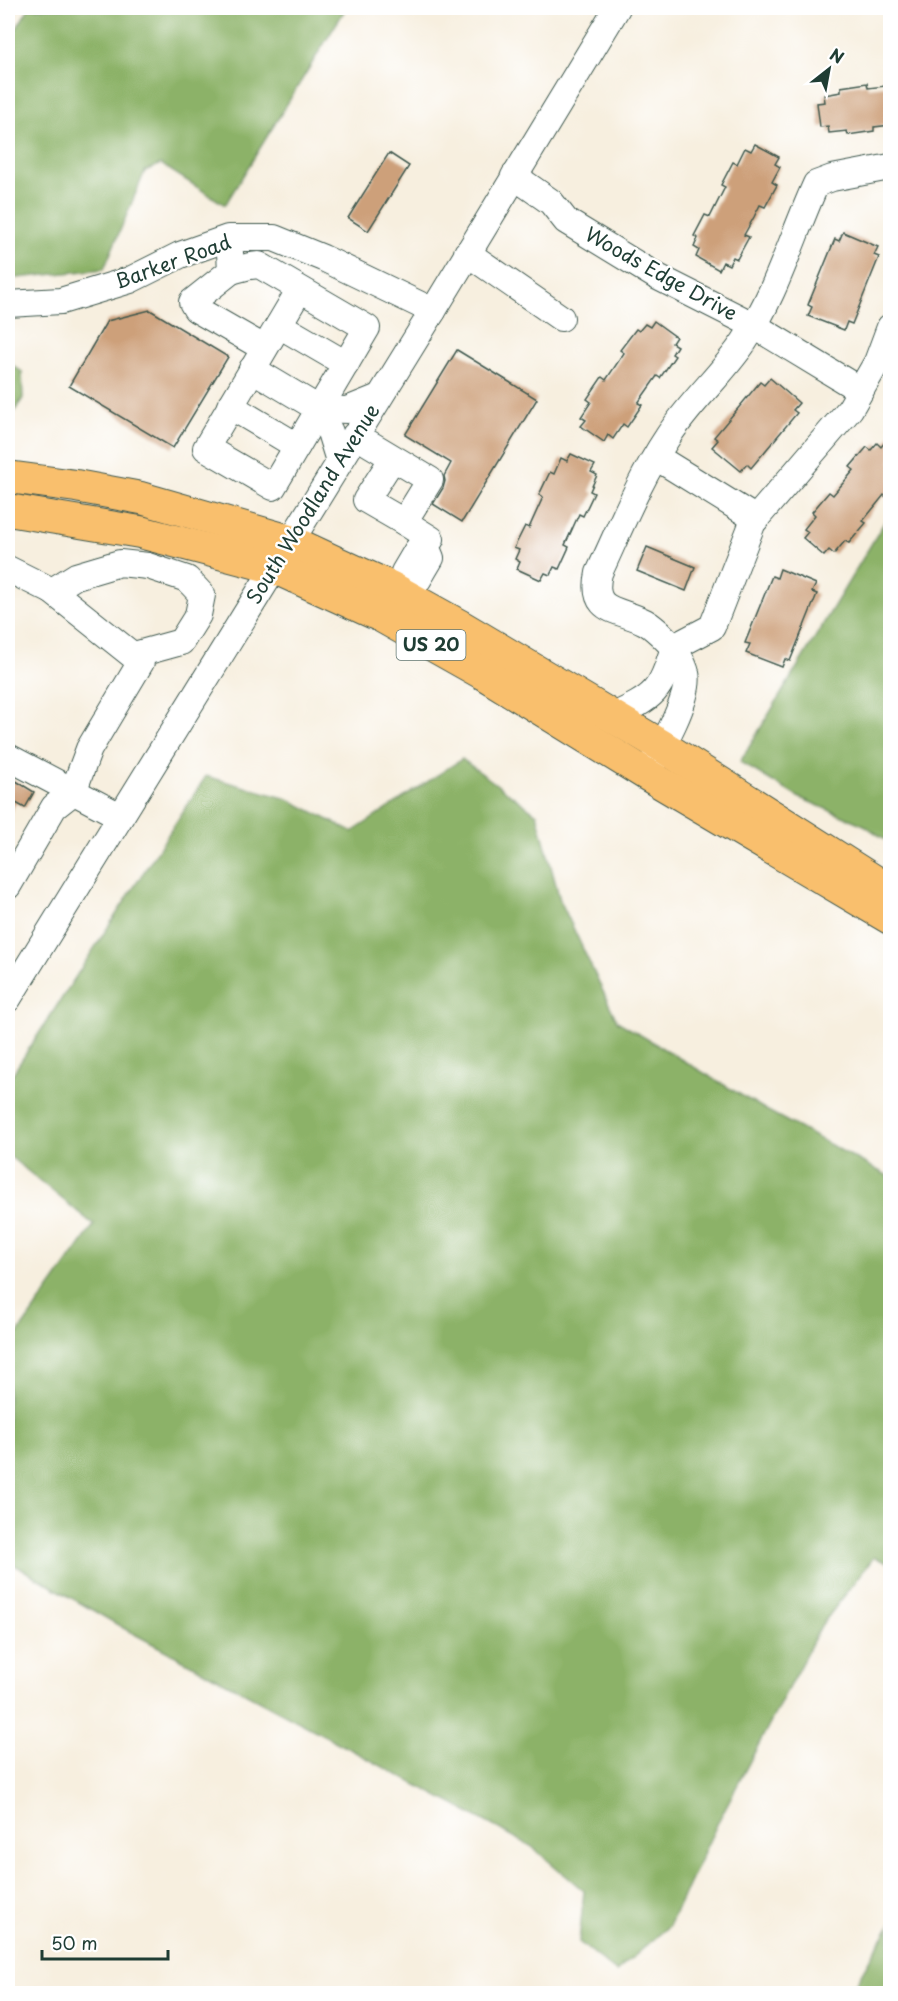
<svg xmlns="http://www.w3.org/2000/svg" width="898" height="2001" font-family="'Playpen Sans',sans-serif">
<rect width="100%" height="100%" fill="#fff"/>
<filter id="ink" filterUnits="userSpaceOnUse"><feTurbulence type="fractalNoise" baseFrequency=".0167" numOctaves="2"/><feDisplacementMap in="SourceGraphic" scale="12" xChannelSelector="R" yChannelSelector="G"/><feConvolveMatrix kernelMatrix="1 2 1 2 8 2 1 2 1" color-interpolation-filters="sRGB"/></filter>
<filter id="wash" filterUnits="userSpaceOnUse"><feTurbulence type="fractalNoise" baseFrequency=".008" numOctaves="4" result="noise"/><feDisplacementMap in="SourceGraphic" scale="24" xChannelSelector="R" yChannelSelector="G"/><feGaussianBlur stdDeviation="1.35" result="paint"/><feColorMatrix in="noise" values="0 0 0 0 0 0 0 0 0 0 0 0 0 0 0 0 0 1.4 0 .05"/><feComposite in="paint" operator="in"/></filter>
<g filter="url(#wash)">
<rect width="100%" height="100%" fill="#f7efdf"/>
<g fill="#8cb268" stroke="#56784e" stroke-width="1.5">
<path d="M29,8h317l-121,197 -64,-41 -16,7 -41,98 -96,10v-237z"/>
<path d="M8,362l14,10 1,26 -15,24z"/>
<path d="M890,513v330l-26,-18 -66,-28 -58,-35z"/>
<path d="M462,759l75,55 23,86 57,121 149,89 124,67v387l-16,-7 -53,69 -101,192 -51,108 -53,46 -37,-30 5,-51 -53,-45 -406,-217 -117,-68v-229l8,4 78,-111 -86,-70v-74l198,-305 82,23 64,33z"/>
<path d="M890,1925v68h-40z"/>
</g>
<g id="blocks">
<g fill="#cda07a">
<path d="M867,83l1,5 17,-2 1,7 5,-1v33l-17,2v4l-26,4 -1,-4 -18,2 -1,-7 -8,1 -3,-24 8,-1 -1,-7 17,-3v-5z"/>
<path d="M755,144l24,13 -4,7 5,3 -8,15 5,3 -12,22 -5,-2 -6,12 -10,18 5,2 -12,22 -4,-2 -4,8 -6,-3 -4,8 -23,-13 3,-7 -5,-3 4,-9 -4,-2 11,-21 5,2 15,-30 -4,-2 12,-23 4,2 8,-16 6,3z"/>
<path d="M389,153l20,13 -41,65 -20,-13z"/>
<path d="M843,232l35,15 -4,8 5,2 -27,67 -5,-2 -3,8 -36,-14 4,-9 -4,-2 27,-66 4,2z"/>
<path d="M150,310l78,47 -55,91 -104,-62 38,-65z"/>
<path d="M654,321l22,16 -4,6 5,3 -5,8 3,2 -15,22 -3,-2 -19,27 4,2 -15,22 -4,-3 -10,15 -5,-4 -4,7 -23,-16 5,-6 -5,-3 10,-15 -4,-3 15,-22 4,3 18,-27 -4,-3 16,-21 3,2 6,-7 5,3z"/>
<path d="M457,350l80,49 -75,123 -29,-18 10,-16 2,-7 -1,-5 7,-13 -46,-28z"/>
<path d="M770,378l29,25 -6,7 4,3 -46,55 -4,-4 -6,7 -29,-24 6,-7 -4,-3 46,-55 4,3z"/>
<path d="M891,435v66l-7,-6 -21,26 3,2 -17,20 -4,-2 -11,13 -5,-4 -5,6 -21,-18 5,-6 -4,-3 11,-14 -3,-3 17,-20 4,3 21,-25 -4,-3 17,-20 4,3 6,-7 4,4z"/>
<path d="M571,454l24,11 -4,7 6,3 -7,16 4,2 -11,23 -4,-2 -14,31 4,2 -10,22 -5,-2 -4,8 -5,-2 -4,7 -24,-11 3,-7 -5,-3 4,-9 -5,-2 11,-22 4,2 14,-31 -4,-2 11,-23 4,2 7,-16 6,3z"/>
<path d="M647,547l48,20 -9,24 -49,-20z"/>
<path d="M780,569l36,15 -4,8 5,2 -27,67 -5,-2 -3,8 -36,-14 4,-9 -5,-1 27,-67 5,2z"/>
<path d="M8,776l26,16 -9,16 -9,-5 -8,14z"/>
</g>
</g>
</g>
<g filter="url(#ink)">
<use href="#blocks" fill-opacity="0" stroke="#3f584e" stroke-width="1.5"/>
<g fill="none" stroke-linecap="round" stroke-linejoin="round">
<defs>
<g id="minor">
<path d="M890,167l-58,11 -16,6c-24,53 -40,110 -72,158 -23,34 -55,61 -77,96 -28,42 -47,90 -68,135 -9,41 19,35 46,49 11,6 20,17 29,25l38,-20 41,-105 97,-113 27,-47 13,-35"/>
<path d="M514,176l37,26 15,19 90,55 97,49 107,65"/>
<path d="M230,253l1,18 -39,31 4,7 68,39"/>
<path d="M467,253l94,65"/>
<path d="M231,271l19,-5 9,-1 108,63 -94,159 -67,-39 94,-159"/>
<path d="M8,304l53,-3 69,-21 50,-25 48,-17h46l49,20 110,53"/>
<path d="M279,325l67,39"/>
<path d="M252,369l67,40 28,1 32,-13"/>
<path d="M230,406l67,40"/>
<path d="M319,409l11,23 9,29"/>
<path d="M355,435l75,45 -26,42 -38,-22 27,-42"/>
<path d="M656,457l100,62"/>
<path d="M404,522l27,17 -5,7 -9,4 -13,22 4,9 10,-1 13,-22 -5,-12"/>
<path d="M8,569l44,22 89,71 -52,87 -16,43 -19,15 -46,79"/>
<path d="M52,591l24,-15 44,-13 28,3 39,13 15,16 -4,20 -17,27 -47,13"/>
<path d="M611,717c44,-20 49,-24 63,-70"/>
<path d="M8,757l112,59"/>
<path d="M646,774c13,-21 46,-78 40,-101 -2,-9 -8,-18 -12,-26"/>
<path d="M8,999l425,-688 184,-303"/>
</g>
<g id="major">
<path d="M8,477l68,9 65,12 149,43 45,21 55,25 72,40 200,119 228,145"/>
<path d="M8,510l132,22 133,35 108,49 103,58 162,100 244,144"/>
</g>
</defs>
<use href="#minor" stroke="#3f584e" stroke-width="28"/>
<use href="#major" stroke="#3f584e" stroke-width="34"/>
<use href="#minor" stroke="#fff" stroke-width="26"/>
<use href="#major" stroke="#f9bf6d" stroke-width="32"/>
</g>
</g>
<g text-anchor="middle" stroke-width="5" stroke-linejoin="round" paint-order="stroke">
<rect fill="#fff" stroke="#627771" stroke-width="1.5" x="396.5" y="630" width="69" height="30" rx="4.5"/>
<g font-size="18" font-weight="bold" fill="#1f3d34">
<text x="431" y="651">US 20</text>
</g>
<g font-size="20" fill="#1f3d34" stroke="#fff">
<text transform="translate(173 262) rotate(-20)" y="7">Barker Road</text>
<text transform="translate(661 274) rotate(29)" y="7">Woods Edge Drive</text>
<text transform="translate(313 504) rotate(-58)" y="7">South Woodland Avenue</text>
</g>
</g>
<rect width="898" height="2001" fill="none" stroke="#fff" stroke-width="30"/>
<g transform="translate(829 69) rotate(31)" stroke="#ffffff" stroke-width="4.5" paint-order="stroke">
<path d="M0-4.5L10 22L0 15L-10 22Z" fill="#1f3d34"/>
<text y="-9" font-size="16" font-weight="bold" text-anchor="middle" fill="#1f3d34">N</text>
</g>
<path d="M42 1950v9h126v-9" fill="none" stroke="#1f3d34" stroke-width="3"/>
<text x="51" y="1950" font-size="18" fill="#1f3d34" stroke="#ffffff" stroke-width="4.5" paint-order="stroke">50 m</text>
</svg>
